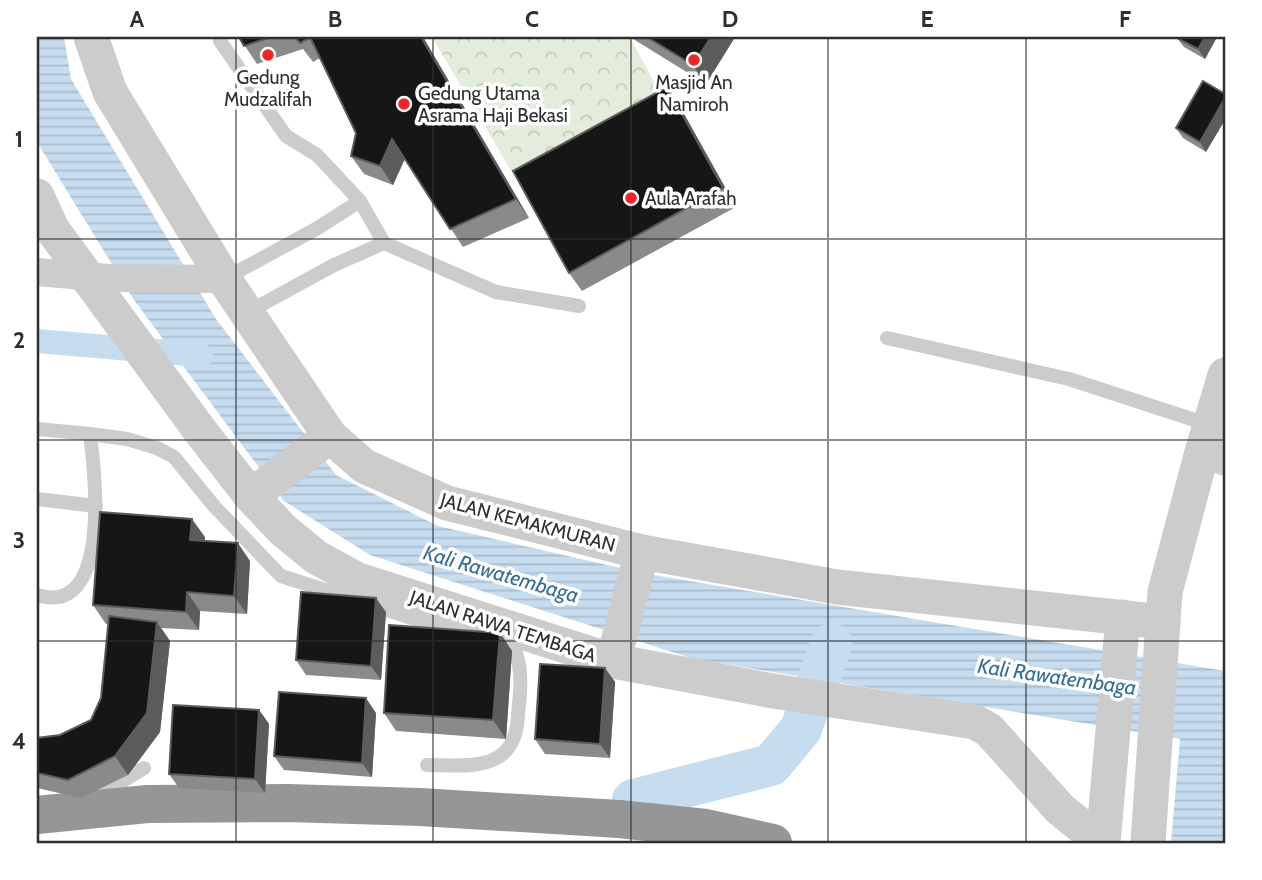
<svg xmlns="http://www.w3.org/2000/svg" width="1262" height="880" font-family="Cabin,sans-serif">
<defs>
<pattern id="forest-crowns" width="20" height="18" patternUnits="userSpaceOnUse" patternTransform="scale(1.75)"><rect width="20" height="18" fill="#e4eddb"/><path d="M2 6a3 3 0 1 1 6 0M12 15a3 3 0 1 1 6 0" fill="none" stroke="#c4ccbc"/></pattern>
<pattern id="water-rules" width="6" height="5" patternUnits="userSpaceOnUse" patternTransform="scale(1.75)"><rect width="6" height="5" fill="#c6dcef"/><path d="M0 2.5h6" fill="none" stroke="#aabdcd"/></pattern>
</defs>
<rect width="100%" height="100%" fill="#fff"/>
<path fill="url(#forest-crowns)" d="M432,37h198l30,56 -147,81z"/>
<path fill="url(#water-rules)" d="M37,37h27l7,42 145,240 120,156 102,51 204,47 583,98v172h-54l9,-104 -486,-80 -324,-104 -86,-54 -150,-201 -94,-153 -3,-9z"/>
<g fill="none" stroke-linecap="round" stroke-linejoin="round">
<path stroke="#c6dcef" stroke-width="24" d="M37,341l164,14"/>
<path stroke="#c6dcef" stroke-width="42" d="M633,800l138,-35 30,-36 30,-85"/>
<g stroke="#ccc" stroke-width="14">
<path d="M220,41l66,95 31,19 43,46 24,42 112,49 83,14"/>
<path d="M224,279l92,-50 44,-28"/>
<path d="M248,312l86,-47 50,-22"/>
<path d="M887,338l182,41 141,46"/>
<path d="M37,429l53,5c5,39 22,184 -53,161"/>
<path d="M90,434l37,5 30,9 17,9 40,49 67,70 181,58"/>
<path d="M37,499l59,7"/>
<path d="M427,765c33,0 79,8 89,-34 2,-8 2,-18 3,-27 2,-17 3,-40 -5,-55l-19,-5"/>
<path d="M95,798l49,-30"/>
</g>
<g stroke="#ccc" stroke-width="28">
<path d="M37,272l71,6 116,1"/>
<path d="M1202,452l23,10"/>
</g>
<g stroke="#ccc" stroke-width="35">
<path d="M91,37l19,55 114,187 106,157 34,30 83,37 195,49 195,35 326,35"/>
<path d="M37,196l15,33 149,203 50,64 32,34 33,27 42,23 255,81 160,30 202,31 14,8 71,79 42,34"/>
<path d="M251,496l79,-60"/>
<path d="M613,661l29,-109"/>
<path d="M1103,843l20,-226"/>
<path d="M1148,843l17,-251 37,-140 23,-77"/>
</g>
<path stroke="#969696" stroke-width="38" d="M37,815l110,-11 141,-1 132,4 199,12 87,9 67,15"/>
</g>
<g fill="#8a8a8a">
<path d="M239,37h184l106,181 -66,29 -58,-88 -12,26 -29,-11 -13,-18 5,-23 -36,-75 -7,4 -10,-13 -46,15z"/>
<path d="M630,37h105l-29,47z"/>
<path d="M1217,37l-12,22 -21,-12 -7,-9z"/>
<path d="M1203,81l3,71 -23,-14 -7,-10z"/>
<path d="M679,105l57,102 -154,84 -13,-18z"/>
<path d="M205,537v4l45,20 -3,53 -47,-3 -1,19 -38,-2 9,13 -10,91 -32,43 -47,23 -44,-10v-50l23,-3 31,-15 10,-22 7,-74h-2l-13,-19z"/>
<path d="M386,612l-5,68 -75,-5 -10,-15z"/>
<path d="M500,633l12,18 -6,88 -110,-8 -12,-18z"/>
<path d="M605,668l10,14 -5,76 -65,-4 -10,-15z"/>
<path d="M259,710l10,14 -4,69 -86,-5 -10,-14z"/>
<path d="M376,713l-4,64 -88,-7 -10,-14z"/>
</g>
<g fill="#5c5c5c">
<path d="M421,37h2l106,181 -13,-19z"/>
<path d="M711,37h24l-29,47 -13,-19z"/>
<path d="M1205,37h12l-12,22 -7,-10z"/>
<path d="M667,87l12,18 57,102 -13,-19z"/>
<path d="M1225,98v22l-19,32 -6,-10z"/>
<path d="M392,139l13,19 -12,27 -13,-19z"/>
<path d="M192,519l13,18 -2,21 -13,-18z"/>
<path d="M238,543l12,18 -3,53 -13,-18z"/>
<path d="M187,592l13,19 -1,19 -13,-18z"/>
<path d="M376,598l10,14 -5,68 -10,-14z"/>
<path d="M157,622l13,19 -10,91 -32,43 -13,-19z"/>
<path d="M500,633l12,18 -6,88 -13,-19z"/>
<path d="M605,668l10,14 -5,76 -10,-14z"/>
<path d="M366,698l10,15 -4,64 -10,-14z"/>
<path d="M259,710l10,14 -4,69 -10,-14z"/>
</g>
<g fill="#161616" stroke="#5c5c5c" stroke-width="2">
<path d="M239,37h32l-27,9z"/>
<path d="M295,37h16l-11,6z"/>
<path d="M314,37h107l95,162 -66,30 -58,-90 -12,27 -29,-10 5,-23 -45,-94z"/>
<path d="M647,37h64l-18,28z"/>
<path d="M1178,37h27l-7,12 -21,-11z"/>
<path d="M1203,81l22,13v4l-25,44 -24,-14z"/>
<path d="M667,87l56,101 -154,85 -56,-102z"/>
<path d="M100,512l92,7 -2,21 48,3 -4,53 -47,-4 -1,20 -93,-7z"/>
<path d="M301,592l75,6 -5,68 -75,-6z"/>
<path d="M109,616l48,6 -10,91 -32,43 -47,24 -31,-7v-35l23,-3 31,-15 10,-22z"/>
<path d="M389,625l111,8 -7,87 -109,-7z"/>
<path d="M540,664l65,4 -5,76 -65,-5z"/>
<path d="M279,692l87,6 -4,65 -88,-7z"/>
<path d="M173,705l86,5 -4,69 -86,-5z"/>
</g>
<path fill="none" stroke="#2f2f2f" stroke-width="2" stroke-opacity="0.55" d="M236,37v806M433,37v806M631,37v806M828,37v806M1026,37v806M37,239h1188M37,440h1188M37,641h1188"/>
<g fill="#f62124" stroke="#fff" stroke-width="2.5">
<circle cx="268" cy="55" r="7"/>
<circle cx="694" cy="60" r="7"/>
<circle cx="404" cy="104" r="7"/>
<circle cx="631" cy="198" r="7"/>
</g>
<g text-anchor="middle" stroke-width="7" stroke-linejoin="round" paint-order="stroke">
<g font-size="19" fill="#2f2f2f" stroke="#fff">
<text x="268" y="84">Gedung<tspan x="268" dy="22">Mudzalifah</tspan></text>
<text x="694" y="89">Masjid An<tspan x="694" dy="22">Namiroh</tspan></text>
<text x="418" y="100" text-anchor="start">Gedung Utama<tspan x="418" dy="22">Asrama Haji Bekasi</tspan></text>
<text x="645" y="205" text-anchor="start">Aula Arafah</text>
</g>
<g font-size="19" fill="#2f2f2f" stroke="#fff">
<text transform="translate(528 522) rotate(15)" y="7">JALAN KEMAKMURAN</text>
<text transform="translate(503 626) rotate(18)" y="7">JALAN RAWA TEMBAGA</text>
</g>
<g font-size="21" font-style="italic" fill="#356c99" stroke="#fff">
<text transform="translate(501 574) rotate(16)" y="7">Kali Rawatembaga</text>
<text transform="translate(1057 677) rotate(8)" y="7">Kali Rawatembaga</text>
</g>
</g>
<rect width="1262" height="880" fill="none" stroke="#ffffff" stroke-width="77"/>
<rect x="38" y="38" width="1186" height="804" fill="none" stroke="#2f2f2f" stroke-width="2.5"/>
<g font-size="23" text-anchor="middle" font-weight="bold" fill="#2f2f2f">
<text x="137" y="27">A</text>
<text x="335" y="27">B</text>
<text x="532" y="27">C</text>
<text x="730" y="27">D</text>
<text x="927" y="27">E</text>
<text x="1125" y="27">F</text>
<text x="19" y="147">1</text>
<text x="19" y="348">2</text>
<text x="19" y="548">3</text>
<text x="19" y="749">4</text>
</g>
</svg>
